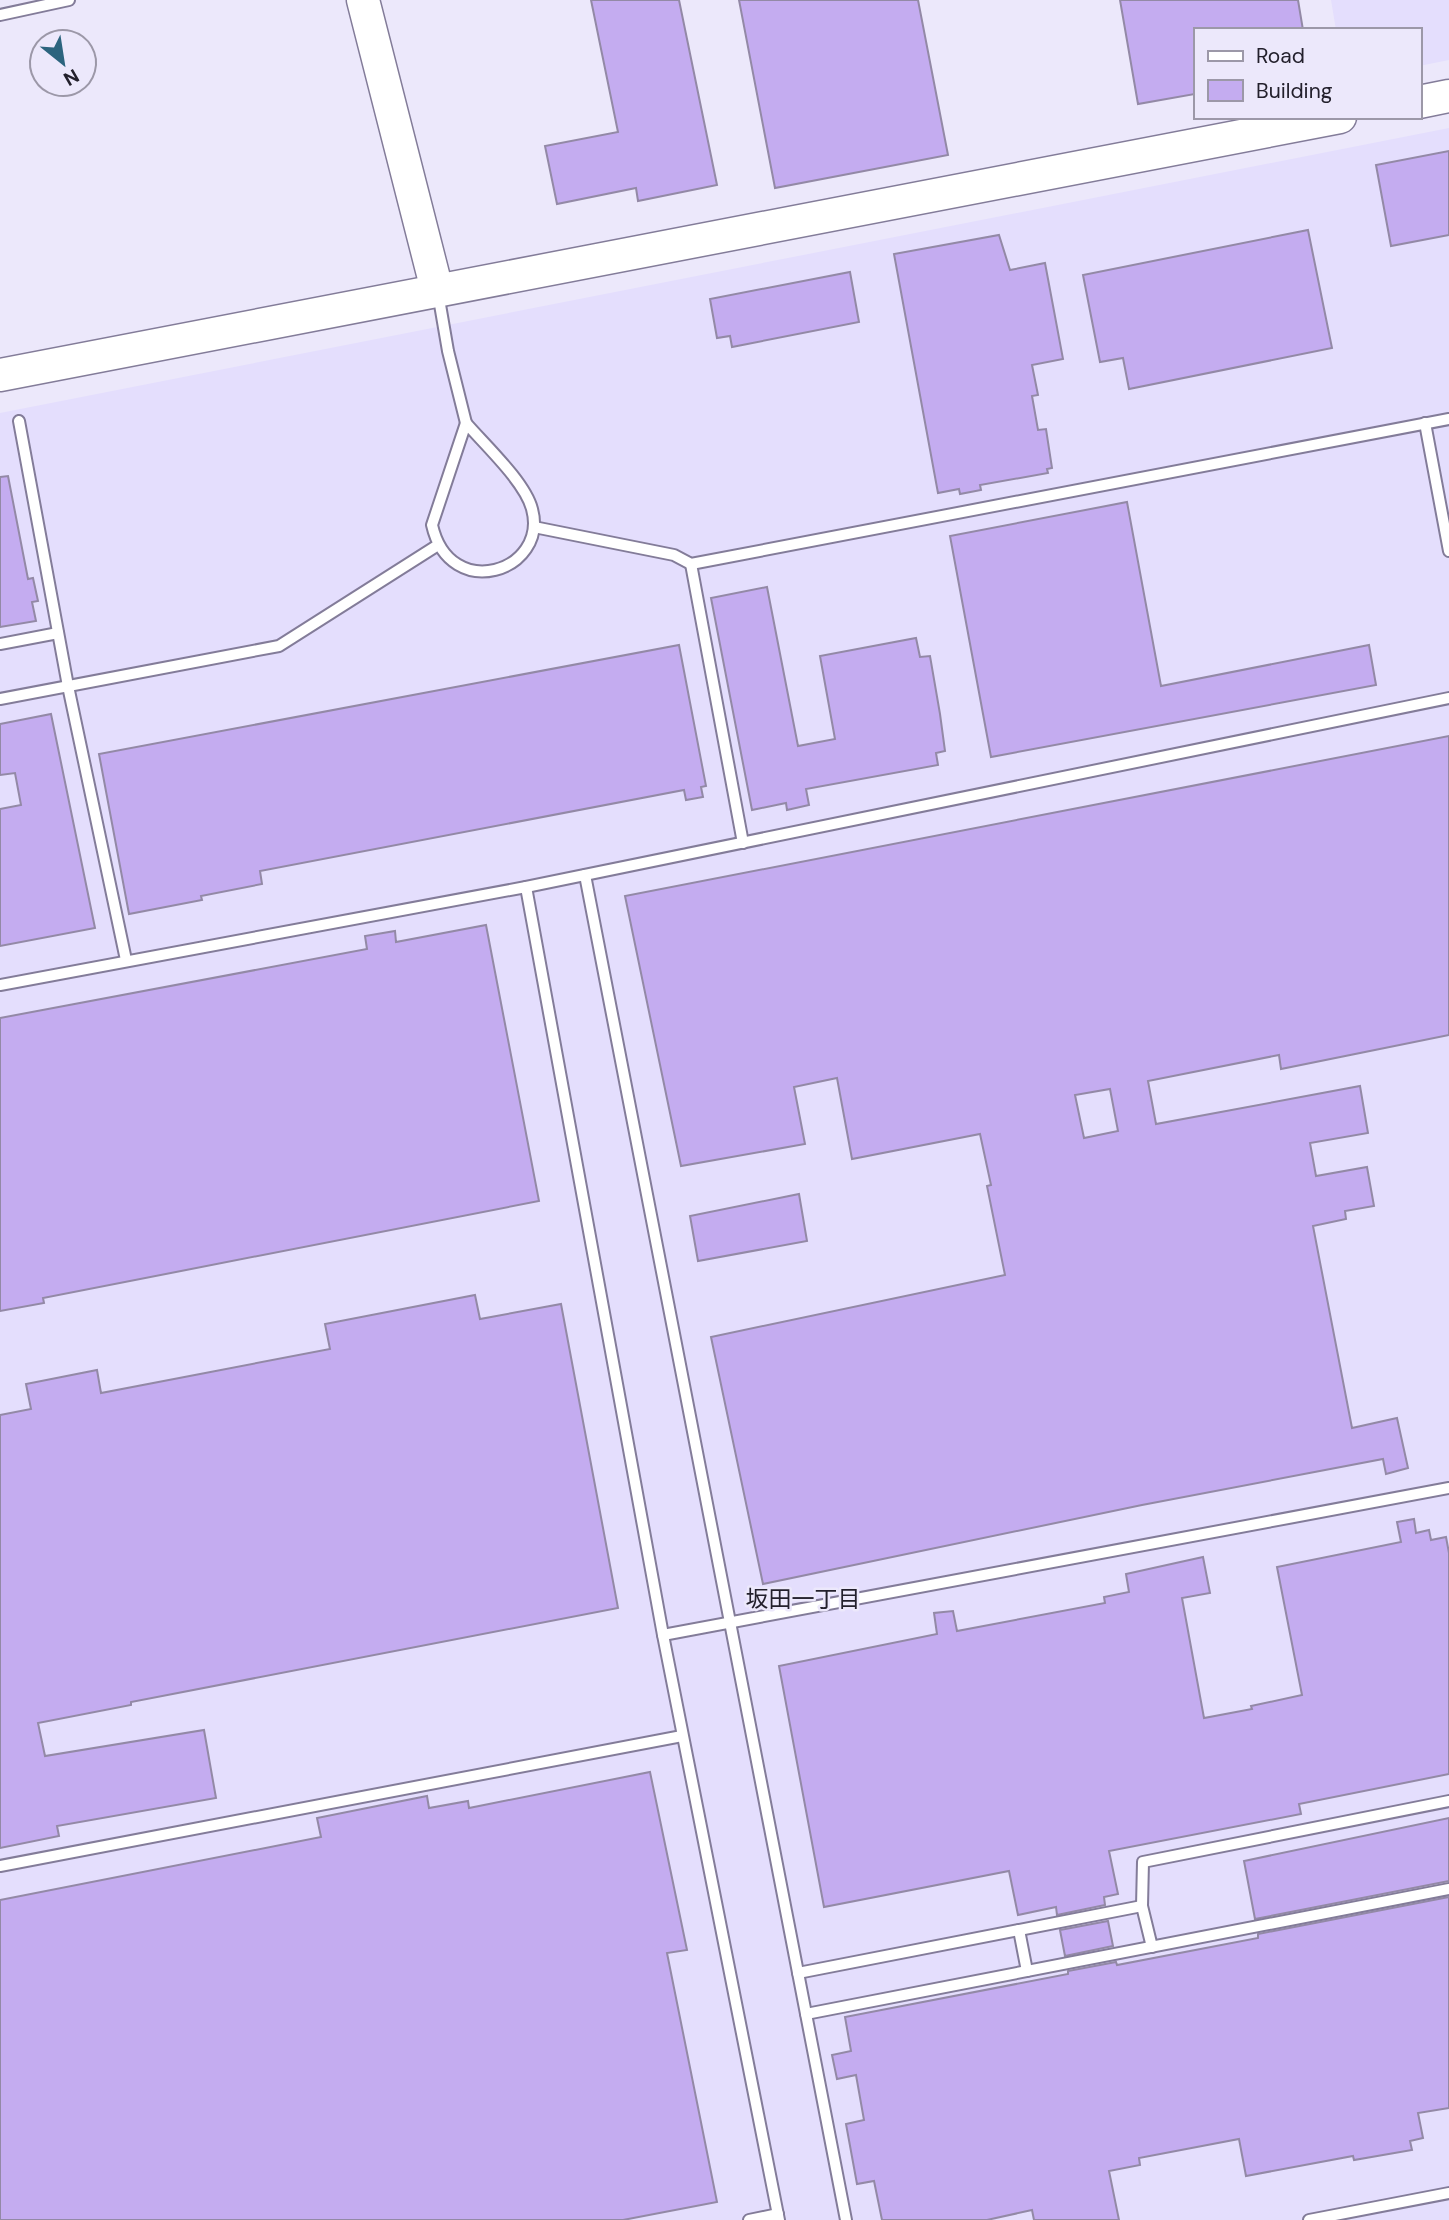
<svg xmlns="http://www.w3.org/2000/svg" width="1449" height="2220" font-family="'DM Sans','Noto Sans JP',sans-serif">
<rect width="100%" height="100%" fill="#ece8fb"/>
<g fill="#e4defd">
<path d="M1331,0h118v60l-30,6v-36h-83z"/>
<path d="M1449,128v2092h-1449v-1807z"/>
</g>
<g fill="#c4acf0" stroke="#9389a6" stroke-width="2" fill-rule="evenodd">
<path d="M591,0h88l38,185 -79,16 -2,-13 -79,16 -12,-58 73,-14z"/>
<path d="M739,0h179l30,155 -173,33z"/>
<path d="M1120,0h178l5,30h-108v64l-57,10z"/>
<path d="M1449,151v84l-58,11 -15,-81z"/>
<path d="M1308,230l24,118 -203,41 -6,-31 -23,4 -17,-87z"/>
<path d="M999,235l11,35 35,-7 18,96 -31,6 6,30 -6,1 6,34 8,-1 6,39 -5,1 1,4 -68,12 1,5 -21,4 -1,-5 -21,4 -44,-239z"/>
<path d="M850,272l9,50 -127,25 -2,-11 -13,2 -7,-39z"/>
<path d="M8,476l20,103 5,-1 5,23 -6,1 4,19 -36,6v-150z"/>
<path d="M1127,502l34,184 208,-41 7,40 -385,72 -41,-221z"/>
<path d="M767,587l31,159 37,-7 -15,-83 96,-18 4,19 10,-1 10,58 5,37 -9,2 2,12 -132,24 3,16 -22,5 -1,-7 -34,7 -41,-212z"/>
<path d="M679,645l27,141 -5,1 2,10 -17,3 -2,-10 -424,81 2,13 -61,12 1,4 -73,14 -30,-160z"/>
<path d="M51,714l44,214 -95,18v-137l21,-4 -6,-32 -15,2v-51z"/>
<path d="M1449,736v299l-168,34 -2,-14 -131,26 8,43 204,-38 8,47 -58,10 6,33 51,-9 7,39 -29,5 1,8 -33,7 39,202 45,-10 11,50 -22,6 -3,-15 -241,46 -379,79 -52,-247 294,-62 -18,-89 4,-1 -11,-51 -128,25 -15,-81 -43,9 11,57 -124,22 -56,-270zM1110,1089l8,42 -34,7 -9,-43z"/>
<path d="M486,925l53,276 -496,97 1,5 -44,8v-293l367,-69 -2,-13 30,-5 1,11z"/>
<path d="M799,1194l8,47 -109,20 -8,-45z"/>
<path d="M475,1295l5,24 81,-15 57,304 -487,94v3l-93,18 7,33 159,-26 12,68 -159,28 2,10 -59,12v-433l31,-6 -5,-25 71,-14 4,23 229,-44 -5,-25z"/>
<path d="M1414,1519l2,14 13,-3 2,10 15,-3 3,16v221l-150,30 2,10 -192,37 9,43 -14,3 1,8 -48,10 -1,-8 -38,8 -9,-44 -185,36 -45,-241 158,-32 -3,-21 19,-2 4,20 148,-28 -1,-6 25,-5 -3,-18 77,-17 7,36 -28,5 22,120 48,-9 -1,-3 51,-11 -25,-128 124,-25 -4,-20z"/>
<path d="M650,1772l37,178 -20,3 50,249 -94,18h-623v-320l321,-63 -4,-19 110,-22 2,12 39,-7 1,7z"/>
<path d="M1449,1818v63l-194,38 -11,-58z"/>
<path d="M1449,1897v211l-31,5 5,25 -13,3 2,9 -58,10 -1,-4 -107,20 -7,-37 -100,19 1,7 -31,6 10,49h-85l-2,-10 -45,10h-105l-8,-39 -17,3 -11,-60 18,-4 -8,-45 -19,4 -5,-24 19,-4 -6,-34 223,-43v-3l48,-9 1,3 141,-27v-4z"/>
<path d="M1108,1921l5,25 -48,10 -5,-26z"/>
</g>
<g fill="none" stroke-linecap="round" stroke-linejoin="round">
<defs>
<g id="lane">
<path d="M0,15l69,-15"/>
<path d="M438,293l10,58 18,72"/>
<path d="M19,421l49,265 58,274"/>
<path d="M466,423c19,22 59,59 66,86 17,62 -82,95 -100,16z"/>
<path d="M1425,423l24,128"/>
<path d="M534,527l140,28 17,9 758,-145"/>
<path d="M691,564l52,279"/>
<path d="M0,644l58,-11"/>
<path d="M0,699l279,-53 159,-101"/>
<path d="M585,875l261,1345"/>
<path d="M526,887l137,748 116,585"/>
<path d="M0,985l526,-98 923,-189"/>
<path d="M663,1635l786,-147"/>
<path d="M0,1866l682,-130"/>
<path d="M1019,1930l8,41"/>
<path d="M1152,1947l-10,-41 1,-44 306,-61"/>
<path d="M798,1973l344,-67"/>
<path d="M806,2014l643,-125"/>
<path d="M749,2220l29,-6"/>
<path d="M1309,2220l140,-27"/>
</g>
<g id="secondary">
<path d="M363,0l74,290"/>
<path d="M1419,102l30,-6"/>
<path d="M0,375l1340,-258"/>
</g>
</defs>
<use href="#lane" stroke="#837c99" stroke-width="14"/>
<use href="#secondary" stroke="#837c99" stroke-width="35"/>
<use href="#lane" stroke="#fff" stroke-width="10"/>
<use href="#secondary" stroke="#fff" stroke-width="32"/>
</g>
<g text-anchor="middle" stroke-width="5" stroke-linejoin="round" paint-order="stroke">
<g font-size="23" fill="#23202c" stroke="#ece8fb">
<text x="803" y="1607">坂田一丁目</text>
</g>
</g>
<rect x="1194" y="28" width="228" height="91" fill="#ece8fb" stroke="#9c98a8" stroke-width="2"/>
<rect x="1208" y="51" width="35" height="10" fill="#ffffff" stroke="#9c98a8" stroke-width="2"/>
<text x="1256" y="63" font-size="21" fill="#23202c">Road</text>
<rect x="1208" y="80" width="35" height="21" fill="#c4acf0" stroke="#9c98a8" stroke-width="2"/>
<text x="1256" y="98" font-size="21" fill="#23202c">Building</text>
<g transform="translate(63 63) rotate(150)"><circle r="33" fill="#ece8fb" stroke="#9c98a8" stroke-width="2"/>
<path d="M0-5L12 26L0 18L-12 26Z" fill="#2c647e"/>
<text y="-10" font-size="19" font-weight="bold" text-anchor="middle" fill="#23202c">N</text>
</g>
</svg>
